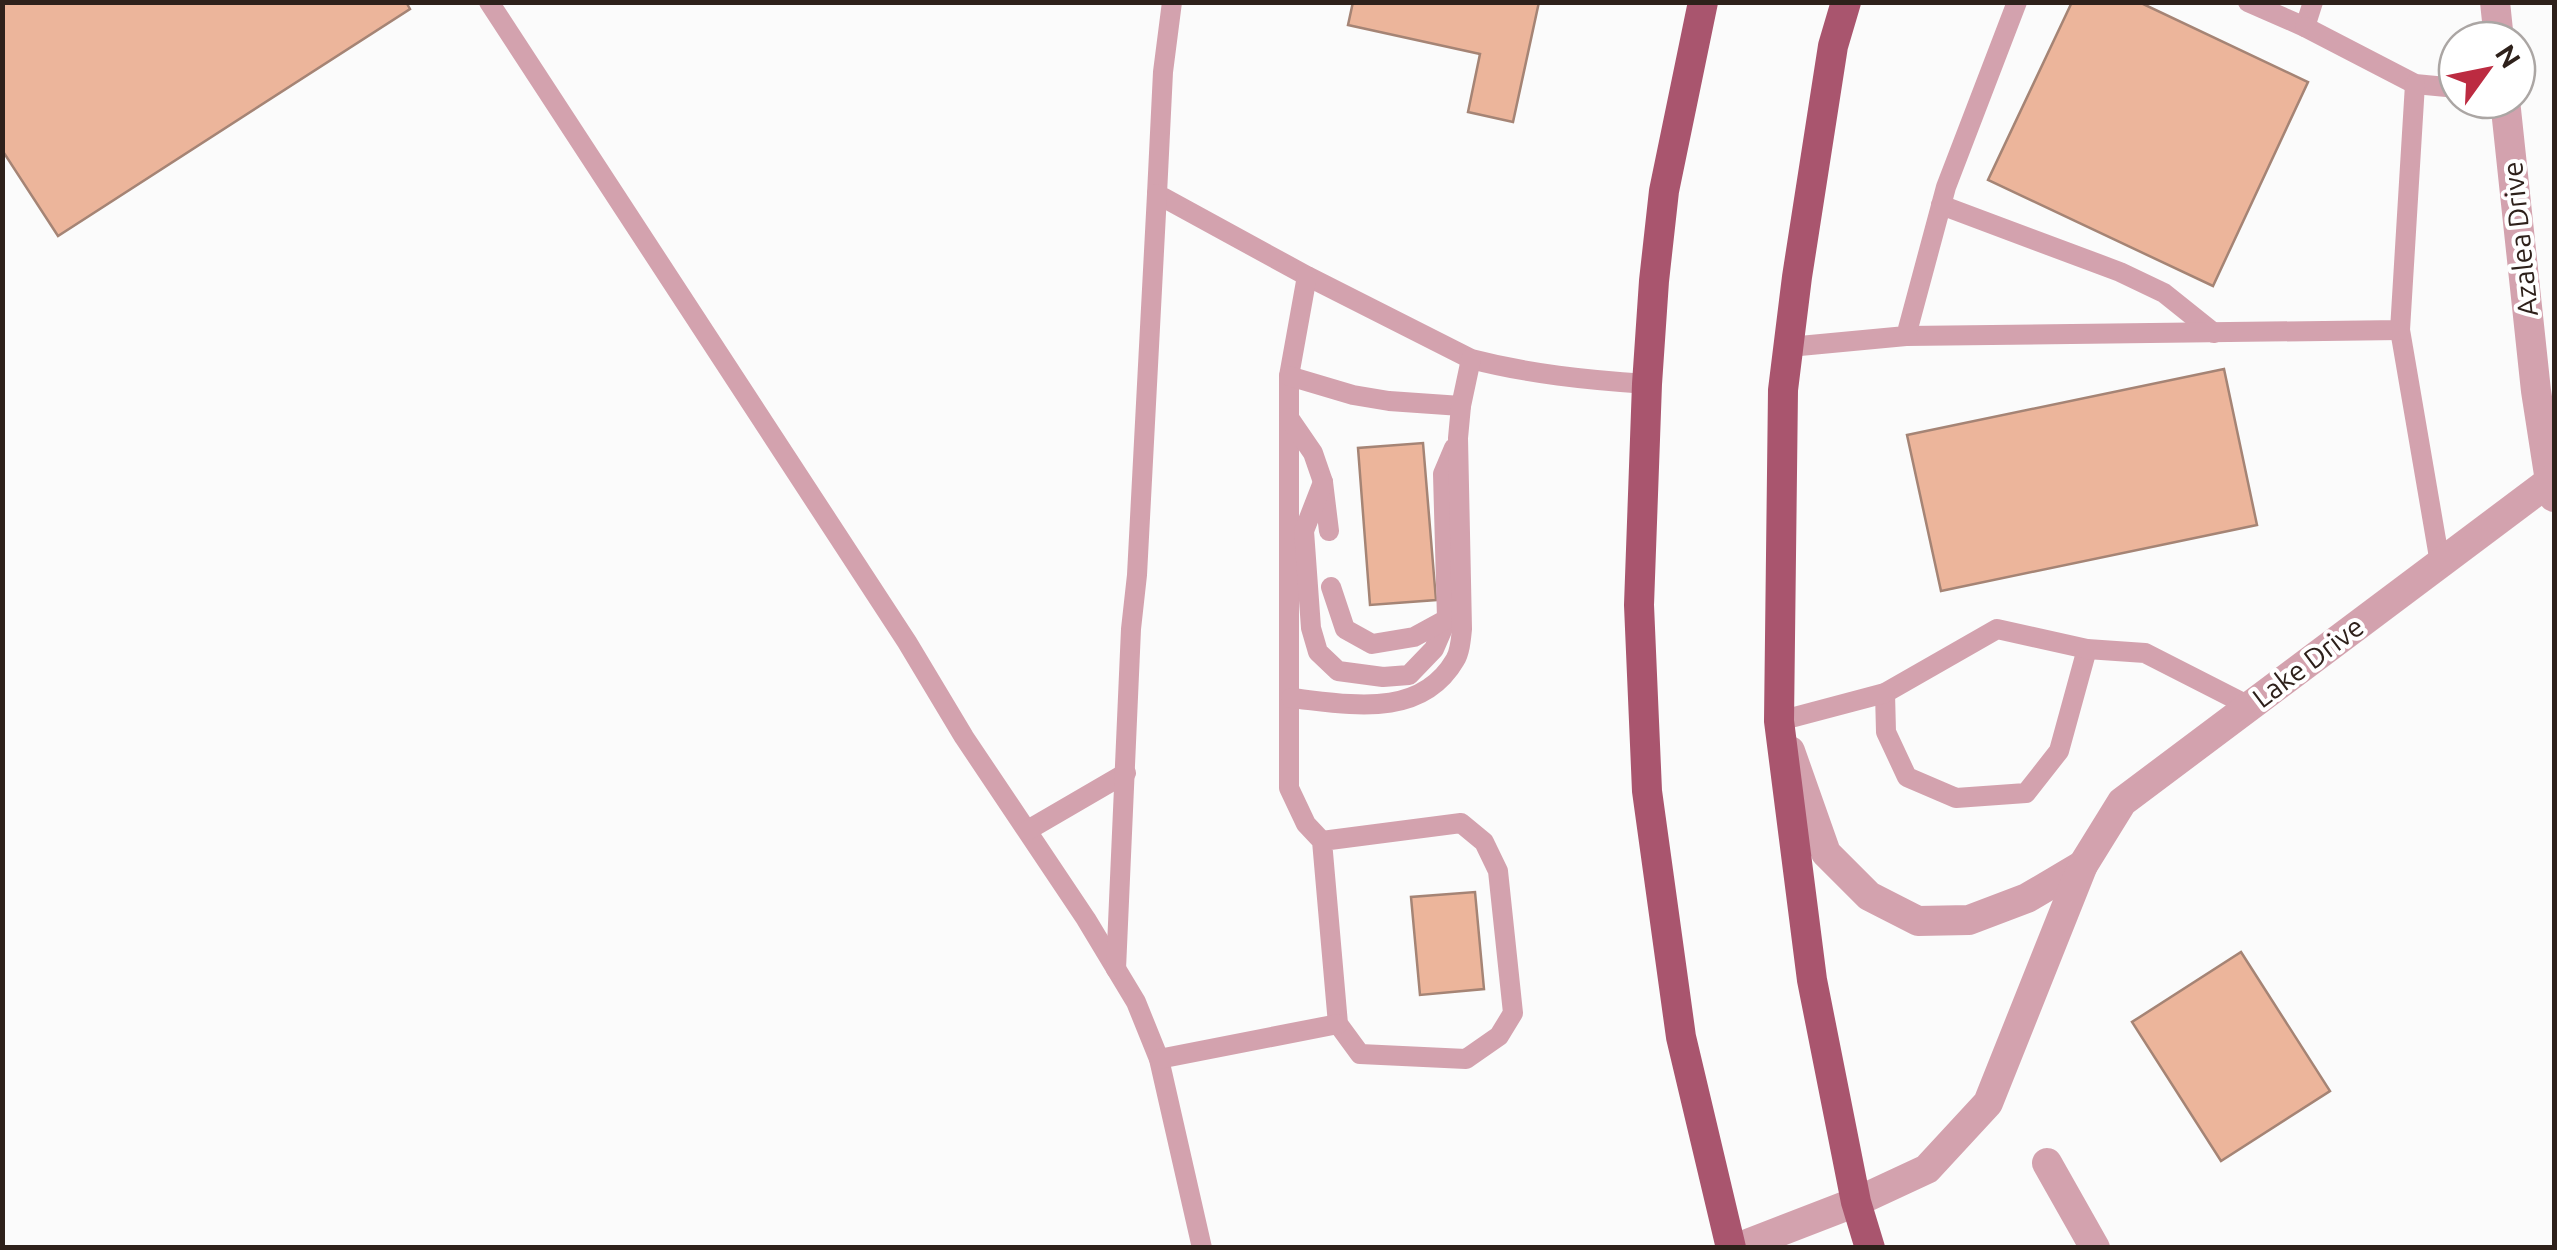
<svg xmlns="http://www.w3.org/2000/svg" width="2557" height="1250" font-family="Ubuntu,sans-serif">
<rect width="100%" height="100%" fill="#fbfbfb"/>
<g fill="#ecb59b" stroke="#a58475" stroke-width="2.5">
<path d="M2,2h404l4,7 -352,227 -56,-86z"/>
<path d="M1353,2h186l-26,120 -45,-10 12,-58 -132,-29z"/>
<path d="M2072,2h67l169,80 -95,204 -225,-106z"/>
<path d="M2224,369l33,156 -316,66 -34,-156z"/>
<path d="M1423,443l13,157 -66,5 -12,-157z"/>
<path d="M1475,892l9,97 -64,6 -9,-98z"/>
<path d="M2241,952l89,139 -109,70 -89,-139z"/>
</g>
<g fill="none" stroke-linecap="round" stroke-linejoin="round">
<g stroke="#d3a2ae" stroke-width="20">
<path d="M489,2l418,640 57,95 122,182 50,83 23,57 43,189"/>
<path d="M1172,2l-9,70 -6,122 150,82 164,83c58,15 116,21 176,25"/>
<path d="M2248,2l57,25 8,-25"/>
<path d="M2305,27l110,57 42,4"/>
<path d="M1941,205l179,67 44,21 50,40"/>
<path d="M1307,276l-18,100v412l17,36 16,17 16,183 22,30 106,5 33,-23 14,-23 -15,-142 -14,-29 -23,-19 -139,18"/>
<path d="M2400,330l40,233"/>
<path d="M1906,336l494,-6 15,-246"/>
<path d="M1789,347l117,-11 40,-149 71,-185"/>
<path d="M1289,376l64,19 36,6 72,5"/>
<path d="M1289,418l24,35 10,29 6,49"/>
<path d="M1323,482l-19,49 7,97 7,24 20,19 45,6 26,-2 25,-26 13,-30"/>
<path d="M1331,587l14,42 27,15 42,-7 33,-18 -4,-145 11,-26"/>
<path d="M1885,693l1,39 21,45 49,21 70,-5 33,-42 28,-102"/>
<path d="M1291,698c57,6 129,22 164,-38 5,-8 6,-21 7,-31l-4,-191 3,-32 10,-47"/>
<path d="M1779,721l106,-28 112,-64 90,20 58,4 104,53"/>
<path d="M1028,830l98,-57"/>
<path d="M1116,969l15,-340 6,-54 20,-381"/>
<path d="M1159,1059l179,-35"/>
</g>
<g stroke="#d3a2ae" stroke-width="30">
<path d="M2495,2l4,38"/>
<path d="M2505,100l31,291 14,90 4,16"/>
<path d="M1790,751l36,102 43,43 49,25 51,-1 58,-22 56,-33"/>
<path d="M2047,1163l48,85"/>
<path d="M1737,1248l119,-46 71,-33 61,-66 95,-238 39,-63 432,-324"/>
</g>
<g stroke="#a9556e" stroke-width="30">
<path d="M1703,2l-39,189 -10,90 -7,103 -8,221 8,186 34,246 50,211"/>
<path d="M1846,2l-13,44 -36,231 -14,113 -4,331 33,259 44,222 14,46"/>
</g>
</g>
<g text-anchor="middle" stroke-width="8" stroke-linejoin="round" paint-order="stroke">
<g font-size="28" fill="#2e211b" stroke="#fff">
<text transform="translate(2520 239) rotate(-96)" y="10">Azalea Drive</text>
<text transform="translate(2308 662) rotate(-37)" y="10">Lake Drive</text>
</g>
</g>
<rect width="2557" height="1250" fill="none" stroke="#2e211b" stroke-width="10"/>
<g transform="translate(2487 70) rotate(57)"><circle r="48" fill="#ffffff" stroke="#aba6a4" stroke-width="2.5"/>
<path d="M0-8L18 38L0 25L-18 38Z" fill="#bc2b41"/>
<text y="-15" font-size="28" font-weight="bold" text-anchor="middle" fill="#2e211b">N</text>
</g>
</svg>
